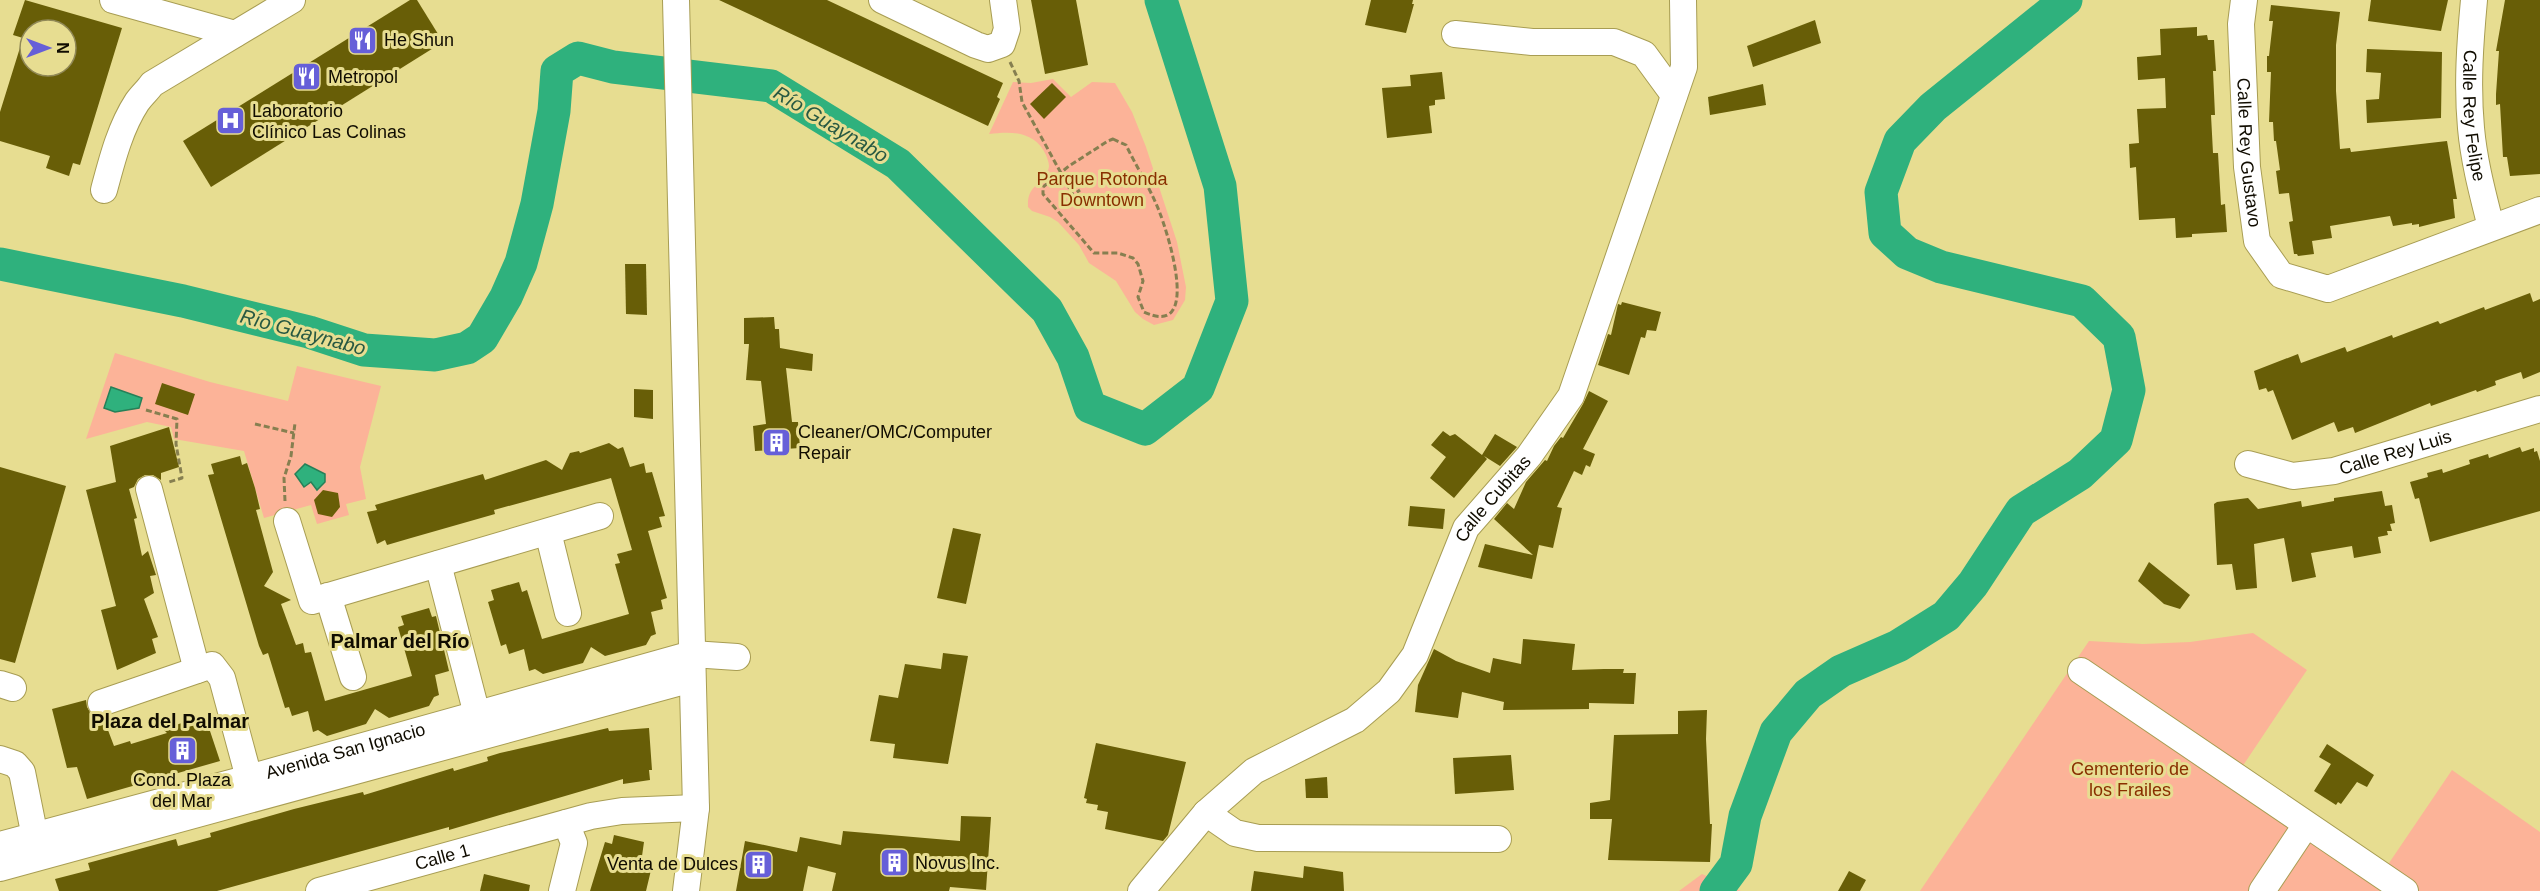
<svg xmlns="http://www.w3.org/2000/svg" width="2540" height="891" font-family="Helvetica,sans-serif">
<rect width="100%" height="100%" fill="#e7dd91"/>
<g fill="#fcb398">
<path d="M1053,79l18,18 21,-15 23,1 17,29 14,35 31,95 9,45 -1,13 -12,20 -19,5 -11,-6 -8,-7 -19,-31 -27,-18 -10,-18 -21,-23 -8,-5 -18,-6 -4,-4c-1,-21 11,-20 19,-35 4,-6 1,-11 -1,-17 -11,-24 -35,-24 -57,-21l24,-52 18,1z"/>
<path d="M115,353l95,29 78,19 9,-35 84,20 -21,81 6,32 -20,5 3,11 -32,9 -6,-19 -47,13 -20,-67 -70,-12 -3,-12 -24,-5 -61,17z"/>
<path d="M2253,633l54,37 -65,97 145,99 65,-96 88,62v59h-620l169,-250 54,3 47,-2z"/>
<path d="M1702,874l39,17h-62z"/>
</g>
<g fill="#2fb17d" stroke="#268058" stroke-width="1.5">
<path d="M111,387l31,11 -3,10 -24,4 -11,-4z"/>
<path d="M305,464l20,10v8l-8,8 -6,-8 -7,5 -9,-13z"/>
</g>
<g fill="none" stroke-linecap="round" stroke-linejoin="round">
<g stroke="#2fb17d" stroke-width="33">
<path d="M0,264l183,37 126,31 55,18 71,5 32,-7 15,-10 24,-41 15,-34 16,-59 17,-93 3,-40 21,-13 35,9 158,19 127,78 149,146 26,47 17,50 55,22 53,-41 34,-87 -12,-115 -59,-186"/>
<path d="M1716,891l20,-27 9,-48 31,-84 32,-38 33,-23 57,-25 48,-30 27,-32 48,-73 59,-37 36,-34 13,-50 -10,-53 -37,-36 -141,-34 -34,-14 -22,-20 -4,-41 19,-51 33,-34 133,-107"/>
</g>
</g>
<g fill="#685e07" fill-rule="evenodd">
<path d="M25,0l97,28 -42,137 -7,-2 -4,13 -23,-8 4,-12 -50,-15v-29l23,-74 -10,-3zM30,30h36v36h-36z"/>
<path d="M410,0h7l26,42 -232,145 -28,-46z"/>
<path d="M719,0h108l176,83 -6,14 3,2 -12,27z"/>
<path d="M1031,0h45l12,65 -43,9z"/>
<path d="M1371,0h42l-1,4h2l-8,29 -41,-8z"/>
<path d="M2371,0h77l-7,31 -73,-10z"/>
<path d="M2505,0h35v174l-30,2 -3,-19h-4l-3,-53 -4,1v-11l3,-43h-3z"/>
<path d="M2271,5l69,7 -4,33v46l4,58 10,-1 1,4 96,-11 10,58h-4l2,19 -36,9v-3l-7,1v-2l-19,3 -3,-10 -60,10 2,12 -20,3 2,13 -16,2 -1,-2h-3l-5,-32 4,-1 -4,-28 -10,1 -3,-23 4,-1 -4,-29h-2l-1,-19h-4l2,-50h-4v-16h2l4,-35h-4z"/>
<path d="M1815,20l6,23 -68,24 -6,-21z"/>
<path d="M2197,27v9l10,-1 1,5h6l2,31h-3l2,44h-4l2,38h5l3,52 4,-1 2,28 -35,2v3l-16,1 -1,-20 -36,2 -3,-53 -6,1 -1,-24 10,-1 -2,-34 29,-1 -1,-30 -27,2 -1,-23 24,-2 -1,-26z"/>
<path d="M2367,49l75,3 -1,66 -74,5 -1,-23 13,-1 2,-26 -15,-1z"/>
<path d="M1442,72l3,27 -10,1v5l-6,1 3,27 -45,5 -5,-50 29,-2 -1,-11z"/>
<path d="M1052,83l14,14 -22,22 -14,-15z"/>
<path d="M1763,84l3,21 -56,10 -2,-18z"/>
<path d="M625,264h21l1,51 -21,-1z"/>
<path d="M2530,293l3,9 7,-3v73l-17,7 -2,-7 -26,9 1,4 -19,7 -1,-2 -45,16 -1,-3 -75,30 -2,-6 -15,5 -4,-10 -42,18 -19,-50 -5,2 -2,-4 -7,2 -5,-19 44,-17 3,9 44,-16 2,5 45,-17 1,3 45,-17 2,3 44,-17 1,3z"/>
<path d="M1622,302l39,10 -5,19 -9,-1 -2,8 -4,-1 -12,38 -31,-10 10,-31 3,1 7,-31 3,1z"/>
<path d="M774,317l1,12h4l1,19 33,6 -1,17 -26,-3 6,54h6l2,26 -45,3 -2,-25 13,-2 -5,-43 -15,-1 3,-36h-5v-26z"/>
<path d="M162,383l33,11 -7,21 -33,-11z"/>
<path d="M634,389l19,1v29l-19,-2z"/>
<path d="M1589,391l19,10 -25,48 12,5 -5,13 -4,-2 -4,10 -8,-4 -17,36 5,1 -9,40 -14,-3 -7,34 -54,-12 7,-23 48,11 -39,-36 13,-16 7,6 12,-27 19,-22 2,1 7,-15 7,-9 2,1 20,-34z"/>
<path d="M169,427l10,40 -18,6v7l-8,-5h-8l-7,4 -4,8 -5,2 8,29 -3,1 8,37 6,-5 8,24 -6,1 4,17 -10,6 14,38 -6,2 4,14 -39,17 -16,-60 15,-4 -30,-116 30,-8 -6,-36z"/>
<path d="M1443,431l7,5 5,-2 27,21 13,-21 22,13 -17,19 -16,-10 3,3 -33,39 -24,-20 16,-21 -15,-12z"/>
<path d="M609,443l9,6 5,-2 7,20 14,-4 2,10 6,-1 13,44 -6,1 3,10 -14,4 19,67 -6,2 2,9 -12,3 5,22 -5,2 -5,9 -41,11 -14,-9 -8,16 -40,11 -8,-5 -6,2 -5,-22 -15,5 -3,-10 -5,2 -13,-44 6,-2 -3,-10 28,-8 3,10 5,-2 15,49 87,-25 -14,-50 5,-1 -3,-9 15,-4 -21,-72 -117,32 1,4 -84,24 -24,7 -2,-5 -8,4 -10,-32 10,-2 -2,-5 108,-31 2,6 61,-20 16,10 8,-17 9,-2 1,2z"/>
<path d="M2520,447l2,5 12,-4v4l3,-1 3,10v50l-110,31 -11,-44 -4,1 -5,-17 18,-5 -1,-4 15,-4 1,4 27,-9 -1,-4 19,-6 1,4z"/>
<path d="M240,456l2,9 5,-2 8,25 5,21 -4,1 17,62 -9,14 27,14 -10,4 15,41 7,-2 2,10 6,-1 14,49 87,-25 -14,-49 6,-2 -3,-9 28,-8 3,9 4,-1 13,55 -14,4 4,20 -5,2 -5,9 -40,12 -14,-9 -9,15 -39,12 -9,-6 -5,2 -5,-21 -16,5 -3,-9 -4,1 -17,-55 -5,2 -4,-9 -51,-171 6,-1 -3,-10z"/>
<path d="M0,467l66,19 -51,177 -15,-4z"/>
<path d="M323,490l15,3 2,14 -8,10 -14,-3 -4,-14z"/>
<path d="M2382,491l3,15 7,-1 3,18 -5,1 2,7h-5l1,4 -10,2 3,16 -27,5 -2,-12 -41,7 5,24 -24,5 -8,-44 -30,6 3,44 -21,2 -4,-26 -15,1 -3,-61 3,-2 31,-4 10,11 43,-8 1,6 32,-6v-3z"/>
<path d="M1410,506l35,3 -2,20 -35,-3z"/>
<path d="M953,528l28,6 -15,70 -29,-6z"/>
<path d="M2149,562l41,33 -10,14 -16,-5 -26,-23z"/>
<path d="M1523,639l52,5 -3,26 32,-1h20l-1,4h13l-2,31 -45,-1v6l-86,1 1,-8 -42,-10 -4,26 -43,-6 3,-27 16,-36 22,12 34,12 3,-15 28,6z"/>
<path d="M943,653l25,3 -20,108 -55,-6 2,-14 -25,-3 9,-46 19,3 7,-34 36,5z"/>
<path d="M86,700l1,7 4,7 12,3 11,29 16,-5 1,3 36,-11 -4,-4 22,-7 3,5 19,-5 13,39 -133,38 -10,-32 -10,1 -15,-59z"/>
<path d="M1707,710l-1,29 4,85h2l-2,38 -102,-2 4,-41h-22v-16l20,-3 4,-65 64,-1v-23z"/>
<path d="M608,728l1,3 40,-3 3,42h-3l1,10 -27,4v-5l-174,51v-3l-232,64h-158l-4,-12 35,-9 -2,-7 88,-24 2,7 33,-9 -1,-4 84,-24 69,-17 1,3 89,-27 1,3 34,-10 -1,-4 13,-4z"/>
<path d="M1096,743l90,19 -18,73 -5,6 -58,-12 3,-17 -11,-2 1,-5 -12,-2 1,-4 -3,-1z"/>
<path d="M2327,744l47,31 -7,12 -10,-5 -16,22 -3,-2 -2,3 -22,-14 17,-27 -12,-7z"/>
<path d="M1511,755l3,35 -59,4 -2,-36z"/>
<path d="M1327,777l1,21h-22l-1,-19z"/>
<path d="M961,816l30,1 -5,73 -36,-3 -1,4h-117l4,-18 -28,-7 -5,25h-67l9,-50 52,11 3,-15 41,8 2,-14 117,10z"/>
<path d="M614,835l30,7 -3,21 11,3 -6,25h-56l15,-49 7,2z"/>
<path d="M1304,866l39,6 1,19h-93l3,-20 49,7z"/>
<path d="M1849,871l17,9 -6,11h-22z"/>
<path d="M484,874l46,11 -1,6h-49z"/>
</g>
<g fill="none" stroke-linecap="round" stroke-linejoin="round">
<defs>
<g id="minor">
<path d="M113,0l122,34"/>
<path d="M676,0l20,808 -10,83"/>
<path d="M882,0l94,45 12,4 14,-5 5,-15 -4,-29"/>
<path id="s1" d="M2244,0l-3,24 6,143 10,74 24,34 47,14 212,-79"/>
<path id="s2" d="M2474,0c-4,43 -7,85 -3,128 3,34 12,67 20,99"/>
<path d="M1455,34l77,8h82l30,12 30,41"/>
<path d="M104,190c8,-30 16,-62 33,-88 5,-7 11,-12 15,-18l140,-84"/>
<path id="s3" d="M2248,464l45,12 41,-5 206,-62"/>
<path d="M149,489l48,181"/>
<path d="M287,521l25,80 288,-85"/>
<path d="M548,532l20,81"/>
<path d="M438,564l43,166"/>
<path d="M328,596l25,81"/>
<path d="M2081,671l324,220"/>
<path d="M0,684l13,4"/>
<path d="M101,703l111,-38 10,13 27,100"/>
<path d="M0,759l15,5 7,8 16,80"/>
<path d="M1206,813l29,20 23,5 240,1"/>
<path id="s4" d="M0,845l249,-67 443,-124 45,3"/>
<path d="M0,868l692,-189"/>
<path id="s5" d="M319,891l272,-75 31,-5 74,-3"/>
<path d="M562,891l12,-48 -8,-20"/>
<path id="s6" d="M1141,891l65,-78 48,-42 101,-51 34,-29 26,-36 51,-127 63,-72 42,-60 113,-329 -1,-67"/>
<path d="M2262,891l44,-66"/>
</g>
</defs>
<use href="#minor" stroke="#a89d53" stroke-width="28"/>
<g stroke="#867f50" stroke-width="3" stroke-dasharray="6 3" stroke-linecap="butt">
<path d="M1010,62l9,19 3,21 51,93 7,-5"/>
<path d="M1113,139l13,6c11,23 26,46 35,71 8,22 40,123 -17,96l-6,-15 5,-16 -5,-17 -5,-6 -15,-5h-24l-51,-59v-7l26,-21 39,-25z"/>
<path d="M146,410l31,9 -1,25 6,34 -13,4"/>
<path d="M255,424l39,9"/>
<path d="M285,501l-1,-23 7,-22 4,-33"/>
</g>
<use href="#minor" stroke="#fff" stroke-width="26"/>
</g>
<defs>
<symbol id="restaurant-square" viewBox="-11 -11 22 22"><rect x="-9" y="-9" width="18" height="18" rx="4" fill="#665fd8" stroke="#e7dd91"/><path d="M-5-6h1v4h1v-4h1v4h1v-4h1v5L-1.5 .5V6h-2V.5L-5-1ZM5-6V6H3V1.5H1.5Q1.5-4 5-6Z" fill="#fff"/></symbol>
<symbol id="hospital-square" viewBox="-11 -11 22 22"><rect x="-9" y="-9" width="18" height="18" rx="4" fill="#665fd8" stroke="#e7dd91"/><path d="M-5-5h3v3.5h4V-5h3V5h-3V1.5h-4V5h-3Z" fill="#fff"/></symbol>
<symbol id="building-square" viewBox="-11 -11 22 22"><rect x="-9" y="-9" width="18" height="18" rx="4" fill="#665fd8" stroke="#e7dd91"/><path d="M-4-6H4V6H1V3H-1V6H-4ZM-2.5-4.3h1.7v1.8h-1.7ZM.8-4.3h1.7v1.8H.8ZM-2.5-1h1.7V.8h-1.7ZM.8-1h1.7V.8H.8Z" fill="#fff"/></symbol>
</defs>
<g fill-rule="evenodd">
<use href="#restaurant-square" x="346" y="24" width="33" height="33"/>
<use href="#restaurant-square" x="290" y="60" width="33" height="33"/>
<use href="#hospital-square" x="214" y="104" width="33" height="33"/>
<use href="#building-square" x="760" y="426" width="33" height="33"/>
<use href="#building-square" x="166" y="734" width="33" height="33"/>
<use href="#building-square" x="878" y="846" width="33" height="33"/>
<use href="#building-square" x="742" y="848" width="33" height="33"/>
</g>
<g text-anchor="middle" stroke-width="6" stroke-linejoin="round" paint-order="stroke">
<g font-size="18" fill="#100c00" stroke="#e7dd91" text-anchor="start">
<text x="384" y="46">He Shun</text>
<text x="328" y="83">Metropol</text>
<text x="252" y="117">Laboratorio<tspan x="252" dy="21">Clínico Las Colinas</tspan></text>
<text x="798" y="438">Cleaner/OMC/Computer<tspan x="798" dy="21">Repair</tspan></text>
<text x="182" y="786" text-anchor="middle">Cond. Plaza<tspan x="182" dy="21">del Mar</tspan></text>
<text x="915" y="869">Novus Inc.</text>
<text x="738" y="870" text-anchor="end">Venta de Dulces</text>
</g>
<g font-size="18" fill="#100c00" stroke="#e7dd91">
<text dy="6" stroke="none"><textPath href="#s2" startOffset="116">Calle Rey Felipe</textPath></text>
<text dy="6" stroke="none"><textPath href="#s1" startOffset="153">Calle Rey Gustavo</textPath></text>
<text dy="6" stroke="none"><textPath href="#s3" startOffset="152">Calle Rey Luis</textPath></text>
<text dy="6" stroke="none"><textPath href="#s6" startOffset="544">Calle Cubitas</textPath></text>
<text dy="6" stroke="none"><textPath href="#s4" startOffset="358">Avenida San Ignacio</textPath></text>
<text dy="6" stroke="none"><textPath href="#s5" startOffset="128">Calle 1</textPath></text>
</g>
<g font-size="18" fill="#892f00" stroke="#e7dd91">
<text x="1102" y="185">Parque Rotonda<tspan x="1102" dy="21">Downtown</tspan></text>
<text x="2130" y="775">Cementerio de<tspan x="2130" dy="21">los Frailes</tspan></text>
</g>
<g font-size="20" font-style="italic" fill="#285942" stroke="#e7dd91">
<text transform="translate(831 124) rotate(31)" y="7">Río Guaynabo</text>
<text transform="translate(303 332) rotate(15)" y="7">Río Guaynabo</text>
</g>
<g font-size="20" font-weight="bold" fill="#100c00" stroke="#e7dd91">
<text x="400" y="648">Palmar del Río</text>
<text x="170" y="728">Plaza del Palmar</text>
</g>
</g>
<g transform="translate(48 48) rotate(90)"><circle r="28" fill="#e7dd91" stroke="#918957" stroke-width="1.5"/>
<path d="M0-4.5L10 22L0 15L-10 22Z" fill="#665fd8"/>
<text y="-9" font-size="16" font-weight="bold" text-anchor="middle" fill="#100c00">N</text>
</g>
</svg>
